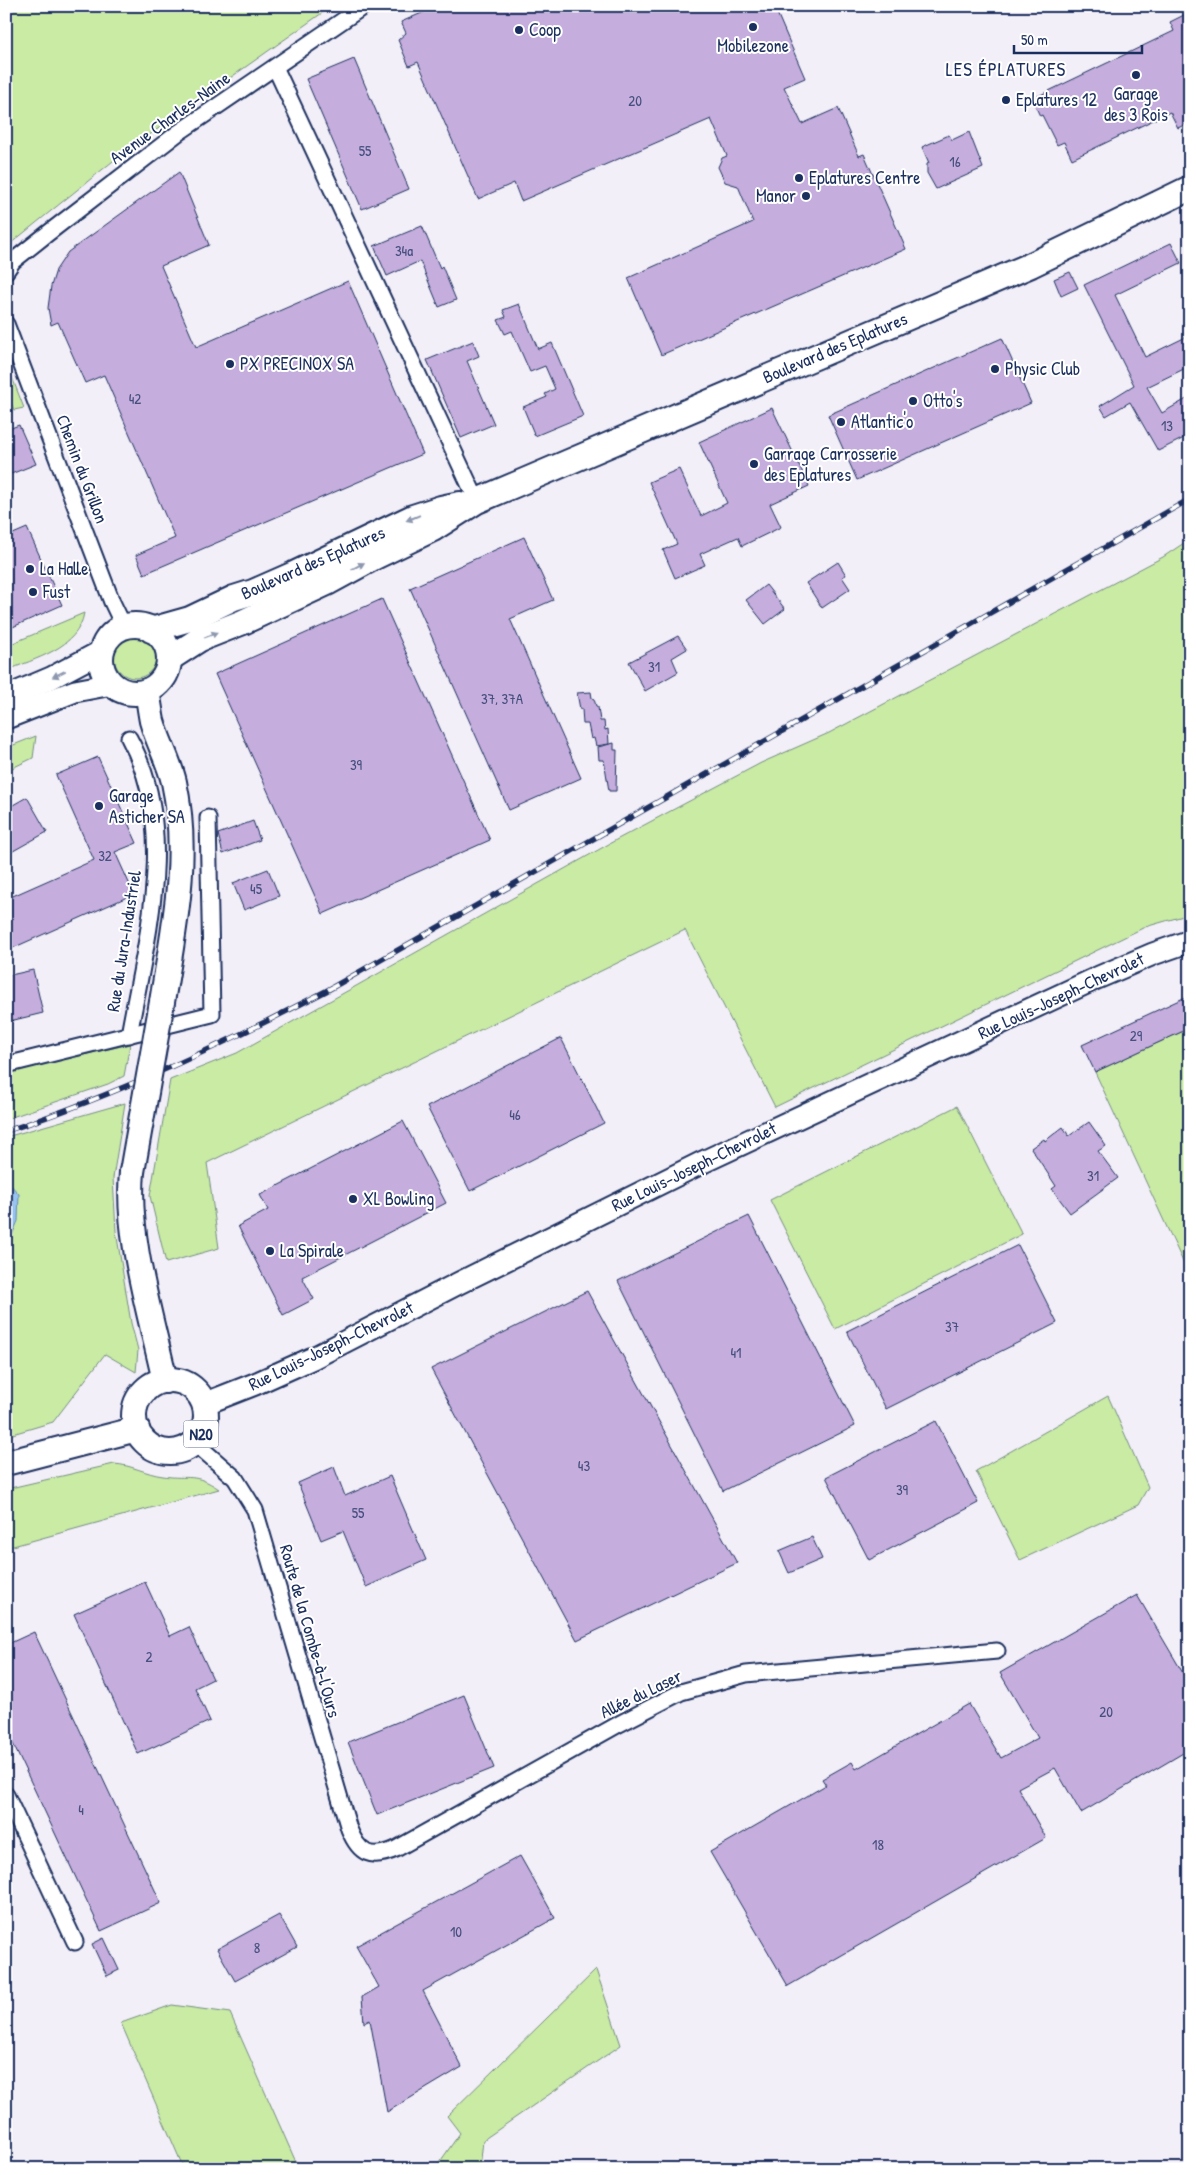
<svg xmlns="http://www.w3.org/2000/svg" width="1196" height="2175" font-family="'Patrick Hand',sans-serif">
<rect width="100%" height="100%" fill="#f3eff8"/>
<filter id="ink" filterUnits="userSpaceOnUse"><feTurbulence type="fractalNoise" baseFrequency=".02" numOctaves="2"/><feDisplacementMap in="SourceGraphic" scale="10" xChannelSelector="R" yChannelSelector="G"/><feConvolveMatrix kernelMatrix="1 2 1 2 8 2 1 2 1" color-interpolation-filters="sRGB"/></filter>
<g filter="url(#ink)">
<g fill="#caeba4" stroke="#728d81">
<path d="M6,6h326l-214,151 -108,87 -4,-4z"/>
<path d="M6,362l18,46 -10,2 -8,-20z"/>
<path d="M1190,539v375l-45,13 -370,180 -90,-177 -478,233 12,85 -53,15 -16,-67 20,-116 67,-27 379,-213 145,-77 68,-30 334,-176z"/>
<path d="M84,613c-6,36 -49,45 -78,58v-25z"/>
<circle cx="135" cy="657" r="21"/>
<path d="M36,736l-3,22 -27,13v-23z"/>
<path d="M1190,1028v249l-95,-205z"/>
<path d="M130,1044l-6,32 -16,8 -102,35v-46z"/>
<path d="M125,1103l-12,75 3,53 15,92 7,27 -2,22 -31,-18 -52,68 -47,14v-299z"/>
<path d="M957,1106l65,128 -187,95 -65,-129z"/>
<path d="M1108,1396l40,91 -10,18 -118,55 -44,-89z"/>
<path d="M114,1464c18,1 32,10 49,12 26,4 31,-4 56,13l-213,59v-59z"/>
<path d="M596,1970l25,75 -138,95 -3,29h-45l25,-36 -13,-17z"/>
<path d="M172,2005l58,8 69,156h-115l-63,-146z"/>
</g>
<path fill="#97c4f1" stroke="#6588b6" d="M6,1180l13,14 -1,27 -6,14 -6,2z"/>
<g fill="#c5aedd" stroke="#1b2f5e">
<path d="M438,6h336l31,72 -21,9 18,37 36,-16 21,48 5,-2 42,95 -245,106 -33,-77 125,-56 -15,-36 -13,-4 -7,-15 4,-9 5,-2 -16,-37 -190,82 -7,-18 -36,16 -60,-137 -9,4 -11,-26 8,-7 -5,-11z"/>
<path d="M1190,12v110l-12,6 -8,-16 -98,47 -8,-17 -7,3 -15,-30 -2,1 -8,-17 142,-68 -4,-9z"/>
<path d="M354,59l55,130 -47,20 -56,-130z"/>
<path d="M969,132l14,36 -47,21 -9,-16v-9l2,-1 -7,-16 27,-12 3,5z"/>
<path d="M179,172l30,73 -48,21 35,81 152,-66 75,173 -279,120 -8,-19 39,-17 -71,-163 -19,8 -27,-61 -7,3 -3,-17 3,-22 5,-16 12,-18z"/>
<path d="M422,226l18,42 2,-2 14,34 -17,7 -19,-46 -33,15 -13,-30z"/>
<path d="M1171,243l10,20 -66,32 30,62 45,-22v31l-43,21 15,26 28,-16v38l-32,16 -28,-49 -24,14 -6,-10 34,-21 -50,-100z"/>
<path d="M1070,272l8,16 -17,8 -7,-17z"/>
<path d="M519,304l19,45 14,-6 31,73 -48,20 -12,-29 24,-10 -2,-3 10,-5 -10,-23 -15,6 -18,-41 -7,3 -7,-14 8,-3 -3,-7z"/>
<path d="M1002,338l29,65 -174,77 -29,-65z"/>
<path d="M473,341l6,15 -12,5 27,63 -33,14 -34,-78z"/>
<path d="M772,408l37,78 -39,18 11,23 -39,19 -4,-9 -38,17 5,11 -30,13 -12,-28 14,-6 -28,-62 30,-13 22,47 26,-13 -28,-61z"/>
<path d="M19,425l17,39 -30,12v-46z"/>
<path d="M27,528l35,77 -56,25v-93z"/>
<path d="M524,537l29,63 -43,19 71,159 -72,32 -99,-222z"/>
<path d="M838,562l8,13 -4,2 8,12 -28,19 -16,-25z"/>
<path d="M766,585l19,24 -20,15 -19,-24z"/>
<path d="M382,599l108,241 -167,74 -108,-240z"/>
<path d="M678,636l9,13 -15,9 6,14 -33,19 -16,-29z"/>
<path d="M591,692l1,6 2,1 2,7 2,1 2,14h4l1,9 3,-1 1,15 -13,2 -2,-8 -3,1 -3,-15h-5l-1,-15h-2l-3,-16z"/>
<path d="M614,743v7h3l-1,41h-7l-5,-31h-5l-1,-13z"/>
<path d="M98,757l39,86 -22,9 19,42 -128,57v-52l88,-39 -38,-85z"/>
<path d="M27,797l20,35 -41,23v-46z"/>
<path d="M253,821l7,19 -37,14 -5,-20z"/>
<path d="M268,869l11,27 -35,14 -11,-27z"/>
<path d="M33,970l10,43 -37,9v-46z"/>
<path d="M1190,995v33l-95,44 -13,-27z"/>
<path d="M561,1038l43,85 -134,68 -43,-84z"/>
<path d="M403,1121l43,82 -144,74 12,22 -31,16 -45,-89 30,-16 -8,-15z"/>
<path d="M1089,1122l17,24 -8,5 20,27 -48,35 -18,-24 4,-3 -25,-38 13,-9 1,2 18,-14 6,9z"/>
<path d="M749,1216l106,210 -132,65 -105,-210z"/>
<path d="M1018,1245l39,78 -171,86 -39,-78z"/>
<path d="M587,1291l150,272 -160,77 -146,-271z"/>
<path d="M936,1421l42,82 -109,57 -43,-83z"/>
<path d="M334,1467l11,29 45,-20 36,84 -60,27 -23,-56 -22,9 -23,-57z"/>
<path d="M812,1537l10,22 -33,14 -10,-22z"/>
<path d="M145,1582l25,54 19,-9 24,52 -18,9 15,33 -72,33 -64,-140z"/>
<path d="M1137,1595l53,90v64l-109,64 -26,-45 -37,20 28,50 -258,148 -78,-134 116,-67 -4,-6 30,-17 4,7 113,-65 32,54 37,-20 -38,-65z"/>
<path d="M34,1632l127,271 -60,28 -95,-202v-84z"/>
<path d="M464,1695l30,73 -117,47 -29,-73z"/>
<path d="M520,1856l35,62 -132,73 39,76 -75,45 -17,-92 -6,3 -2,-26 17,-10 -23,-41z"/>
<path d="M279,1915l18,32 -62,34 -18,-32z"/>
<path d="M104,1938l15,32 -12,6 -15,-32z"/>
</g>
<g fill="none" stroke-linecap="round" stroke-linejoin="round">
<defs>
<g id="minor">
<path d="M275,67l202,434"/>
<path d="M6,271l7,-10 34,-27 131,-101 186,-127"/>
<path d="M6,324l106,278 12,25"/>
<path d="M129,1035c17,-96 50,-206 0,-297"/>
<path d="M6,1065l206,-51 -4,-196"/>
<path d="M195,1443l40,35 20,32 94,319c10,25 22,31 47,20l223,-125 62,-32 65,-18 251,-23"/>
<path d="M6,1795l69,147"/>
</g>
<g id="secondary">
<path d="M6,697l45,-19 51,-27"/>
<path d="M6,718l69,-27 37,-7"/>
<path d="M204,1404l51,-20 58,-26 146,-75 244,-121 394,-184 56,-24 37,-13"/>
</g>
<g id="primary">
<circle cx="135" cy="659" r="34"/>
<path d="M151,630l39,-11 44,-21 19,-6 41,-18 119,-57 28,-9 19,-4"/>
<path d="M169,659l31,-20 43,-17 86,-40 46,-25 58,-28 44,-28 554,-236 159,-77"/>
<path d="M147,691c2,10 3,20 5,30 6,21 17,40 22,61 16,74 0,147 -12,220"/>
<path d="M132,1172c-6,65 19,144 33,209"/>
<circle cx="170" cy="1416" r="36"/>
<path d="M6,1463l131,-34"/>
</g>
</defs>
<use href="#minor" stroke="#1b2f5e" stroke-width="19"/>
<use href="#secondary" stroke="#1b2f5e" stroke-width="25"/>
<use href="#primary" stroke="#1b2f5e" stroke-width="28"/>
<use href="#minor" stroke="#fff" stroke-width="15"/>
<use href="#secondary" stroke="#fff" stroke-width="21"/>
<use href="#primary" stroke="#fff" stroke-width="24"/>
<defs>
<path id="rail" d="M6,1131c111,-36 216,-86 320,-140l864,-492"/>
</defs>
<use href="#rail" stroke="#1b2f5e" stroke-width="5.5"/>
<use href="#rail" stroke="#fff" stroke-width="4" stroke-dasharray="11" stroke-linecap="butt"/>
<defs>
<path id="primary-bridge" d="M132,1172l30,-170"/>
</defs>
<use href="#primary-bridge" stroke="#1b2f5e" stroke-width="28" stroke-linecap="butt"/>
<use href="#primary-bridge" stroke="#fff" stroke-width="24"/>
</g>
<defs><path id="oneway-solid" d="M-6-.8H1V-3.2L6.5 0L1 3.2V.8H-6Z" transform="scale(1.25)"/></defs>
<g fill="#8d97ae">
<use href="#oneway-solid" transform="translate(413 518) rotate(158)"/>
<use href="#oneway-solid" transform="translate(358 566) rotate(-28)"/>
<use href="#oneway-solid" transform="translate(211 635) rotate(-21)"/>
<use href="#oneway-solid" transform="translate(59 674) rotate(154)"/>
</g>
</g>
<g fill="#1b2f5e" stroke="#fff" stroke-width="2">
<circle cx="753" cy="27" r="5"/>
<circle cx="519" cy="30" r="5"/>
<circle cx="1136" cy="75" r="5"/>
<circle cx="1006" cy="100" r="5"/>
<circle cx="799" cy="178" r="5"/>
<circle cx="806" cy="196" r="5"/>
<circle cx="230" cy="364" r="5"/>
<circle cx="995" cy="369" r="5"/>
<circle cx="913" cy="401" r="5"/>
<circle cx="841" cy="422" r="5"/>
<circle cx="754" cy="464" r="5"/>
<circle cx="30" cy="569" r="5"/>
<circle cx="33" cy="592" r="5"/>
<circle cx="99" cy="806" r="5"/>
<circle cx="353" cy="1199" r="5"/>
<circle cx="270" cy="1251" r="5"/>
</g>
<g text-anchor="middle" stroke-width="4" stroke-linejoin="round" paint-order="stroke">
<g font-size="15" fill="#464f7e">
<text x="635" y="106">20</text>
<text x="365" y="156">55</text>
<text x="955" y="167">16</text>
<text x="404" y="256">34a</text>
<text x="135" y="404">42</text>
<text x="1167" y="431">13</text>
<text x="654" y="672">31</text>
<text x="502" y="704">37, 37A</text>
<text x="356" y="770">39</text>
<text x="105" y="861">32</text>
<text x="256" y="894">45</text>
<text x="1136" y="1041">29</text>
<text x="515" y="1120">46</text>
<text x="1093" y="1181">31</text>
<text x="952" y="1332">37</text>
<text x="736" y="1358">41</text>
<text x="584" y="1471">43</text>
<text x="902" y="1495">39</text>
<text x="358" y="1518">55</text>
<text x="149" y="1662">2</text>
<text x="1106" y="1717">20</text>
<text x="81" y="1815">4</text>
<text x="878" y="1850">18</text>
<text x="456" y="1937">10</text>
<text x="257" y="1953">8</text>
</g>
<rect fill="#fff" stroke="#5f6d8e" stroke-width="1" x="183.5" y="1420.5" width="35" height="27" rx="4"/>
<g font-size="16" font-weight="bold" fill="#1b2f5e">
<text x="201" y="1440">N20</text>
</g>
<g font-size="18" fill="#1b2f5e" stroke="#fff" text-anchor="start">
<text x="529" y="36">Coop</text>
<text x="753" y="52" text-anchor="middle">Mobilezone</text>
<text x="1136" y="100" text-anchor="middle">Garage<tspan x="1136" dy="21">des 3 Rois</tspan></text>
<text x="1016" y="106">Eplatures 12</text>
<text x="809" y="184">Eplatures Centre</text>
<text x="796" y="202" text-anchor="end">Manor</text>
<text x="240" y="370">PX PRECINOX SA</text>
<text x="1005" y="375">Physic Club</text>
<text x="923" y="407">Otto's</text>
<text x="851" y="428">Atlantic'o</text>
<text x="764" y="460">Garrage Carrosserie<tspan x="764" dy="21">des Eplatures</tspan></text>
<text x="40" y="575">La Halle</text>
<text x="43" y="598">Fust</text>
<text x="109" y="802">Garage<tspan x="109" dy="21">Asticher SA</tspan></text>
<text x="363" y="1205">XL Bowling</text>
<text x="280" y="1257">La Spirale</text>
</g>
<g font-size="18" fill="#1b2f5e" stroke="#fff">
<text transform="translate(170 118) rotate(-36)" y="6">Avenue Charles-Naine</text>
<text transform="translate(835 348) rotate(-23)" y="6">Boulevard des Eplatures</text>
<text transform="translate(82 469) rotate(69)" y="6">Chemin du Grillon</text>
<text transform="translate(313 563) rotate(-24)" y="6">Boulevard des Eplatures</text>
<text transform="translate(124 941) rotate(-81)" y="6">Rue du Jura-Industriel</text>
<text transform="translate(1061 996) rotate(-25)" y="6">Rue Louis-Joseph-Chevrolet</text>
<text transform="translate(694 1167) rotate(-26)" y="6">Rue Louis-Joseph-Chevrolet</text>
<text transform="translate(331 1346) rotate(-26)" y="6">Rue Louis-Joseph-Chevrolet</text>
<text transform="translate(310 1631) rotate(74)" y="6">Route de la Combe-à-l'Ours</text>
<text transform="translate(641 1694) rotate(-26)" y="6">Allée du Laser</text>
</g>
<g font-size="19" letter-spacing="1" fill="#1b2f5e" stroke="#fff">
<text x="1006" y="76">LES ÉPLATURES</text>
</g>
</g>
<rect width="1196" height="2175" fill="none" stroke="#fff" stroke-width="25"/>
<rect x="12" y="12" width="1171" height="2150" fill="none" stroke="#1b2f5e" stroke-width="2" filter="url(#ink)"/>
<path d="M1014 45v8h128v-8" fill="none" stroke="#1b2f5e" stroke-width="2.5"/>
<text x="1021" y="45" font-size="15" fill="#1b2f5e" stroke="#ffffff" stroke-width="4" paint-order="stroke">50 m</text>
</svg>
